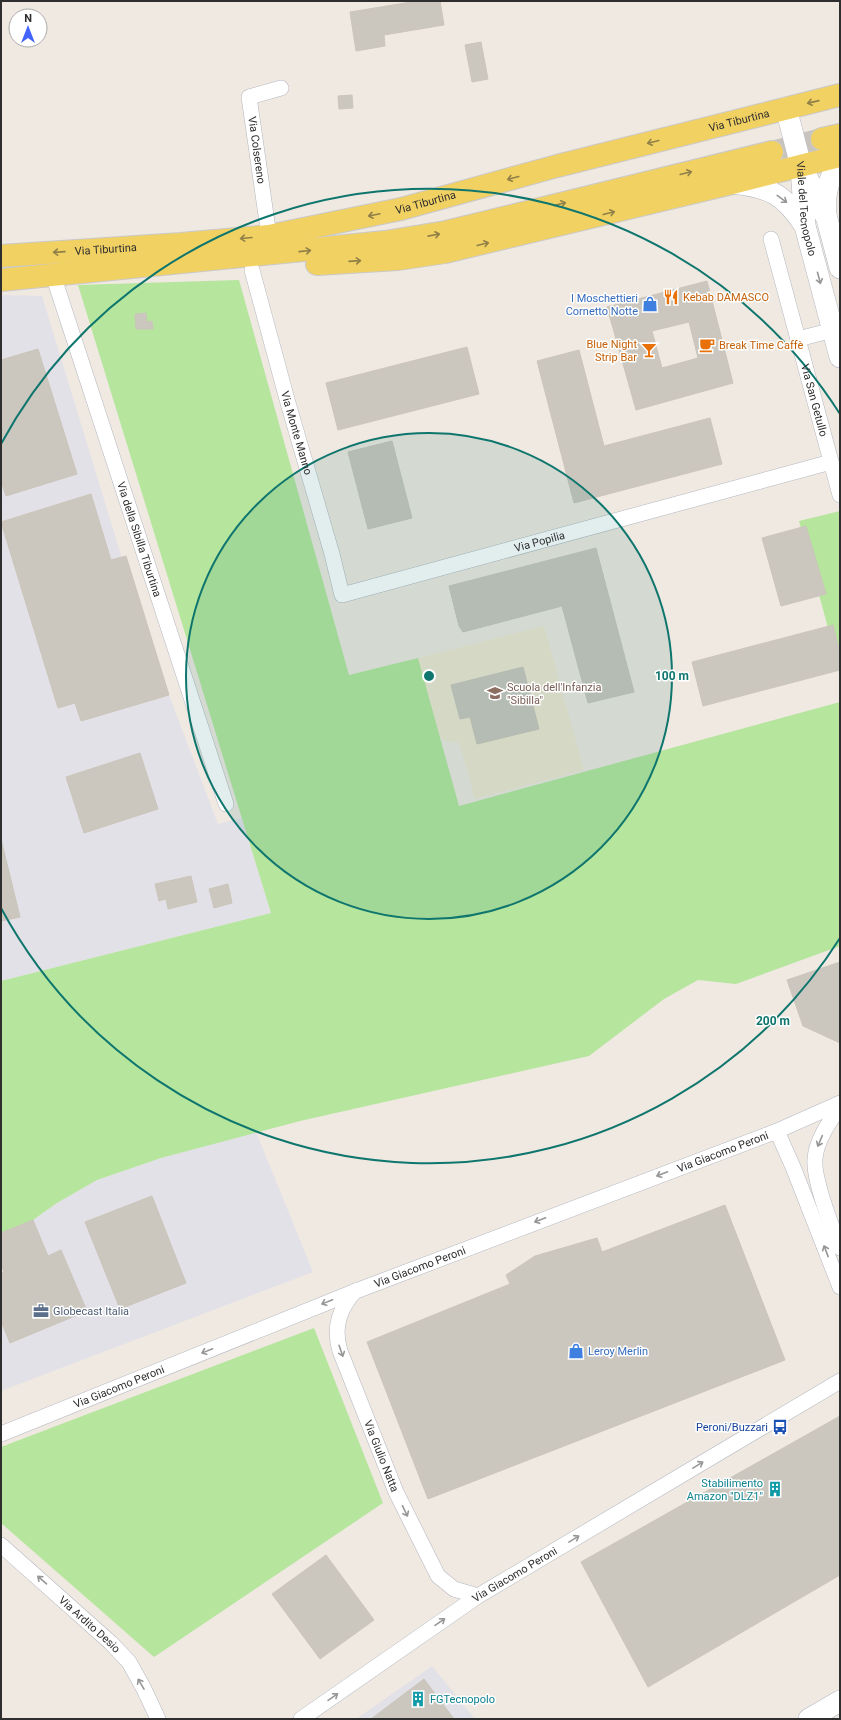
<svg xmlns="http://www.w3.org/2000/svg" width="841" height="1720" font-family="Roboto,sans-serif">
<rect width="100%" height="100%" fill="#efe9e1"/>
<g fill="#e3e1e8">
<path d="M1,295l41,1 122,400 5,-1 49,129 24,-6 29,95 -270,68z"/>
<path d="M256,1132l57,140 -312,119v-158l32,-13 24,-17 40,-23 64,-22z"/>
<path d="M432,1666l43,53h-119l72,-50z"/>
</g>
<path fill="#f0e6d1" d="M544,626l40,144 -109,29 -16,-57h-10l-5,-2 -5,-5 -21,-77z"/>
<g fill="#b6e59e">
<path d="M239,280l110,395 69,-17 41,148 381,-104v244l-104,38 -38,-4 -34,19 -75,57 -289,65 -139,37 -64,22 -40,23 -24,17 -32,13v-252l270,-68 -193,-628z"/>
<path d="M840,511v161l-41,-151z"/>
<path d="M314,1328l69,175 -229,154 -153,-134v-76z"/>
</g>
<g fill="#cbc7bf" stroke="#cbc5ba" fill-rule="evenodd">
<path d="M417,1h23l4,24 -60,10 1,11 -29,5 -6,-39z"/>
<path d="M481,42l7,37 -16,3 -7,-37z"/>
<path d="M352,95l1,13 -14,1 -1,-13z"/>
<path d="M707,281l26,102 -97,27 -29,-103zM689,322l9,36 -36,10 -10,-37z"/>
<path d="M146,313l1,9 5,-1 1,8h-17l-1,-15z"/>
<path d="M467,347l12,47 -141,36 -12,-47z"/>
<path d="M38,349l39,125 -71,22 -5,-15v-121z"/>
<path d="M579,350l25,96 106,-28 12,46 -148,39 -37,-142z"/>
<path d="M392,441l20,77 -44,11 -20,-77z"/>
<path d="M91,494l20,66 15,-4 43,139 -88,26 -6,-18 -17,5 -57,-186z"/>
<path d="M806,526l20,68 -45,12 -19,-68z"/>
<path d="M596,548l38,144 -46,11 -26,-97 -99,26 -4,-6 -10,-40z"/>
<path d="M833,625l7,27v18l-137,36 -11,-44z"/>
<path d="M523,667l16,62 -62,15 -7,-27 -10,2 -9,-34z"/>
<path d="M140,753l18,56 -74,24 -18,-56z"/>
<path d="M1,839l19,78 -19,4z"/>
<path d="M191,876l6,26 -29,7 -2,-10 -7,2 -4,-17z"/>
<path d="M228,884l4,19 -18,5 -5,-19z"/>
<path d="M840,962v81l-37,-17 -16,-46z"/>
<path d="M152,1196l34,87 -66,26 -35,-87z"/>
<path d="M725,1205l60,155 -357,139 -61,-157 143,-58 -4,-9 29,-19 62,-18 5,14z"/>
<path d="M33,1220l15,36 13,-6 26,61 -77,32 -9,-22v-48l3,-1 -3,-8v-31z"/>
<path d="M840,1416v159l-192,112 -67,-125z"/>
<path d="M326,1555l48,65 -54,39 -48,-65z"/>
<path d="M424,1679l30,40h-83z"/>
</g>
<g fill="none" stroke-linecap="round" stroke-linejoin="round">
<path stroke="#c8c4bd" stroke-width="22" stroke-dasharray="22 11" stroke-linecap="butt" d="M772,152l50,-13"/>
<defs>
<g id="minor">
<path d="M269,236l-20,-139 32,-9"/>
<path id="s1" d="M771,239l69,256"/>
<path id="s2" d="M252,270l36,133 44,151 10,41 489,-133"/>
<path id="s3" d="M53,275l173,529"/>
<path d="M798,339l35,-9"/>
<path d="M840,1107c-11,15 -24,34 -25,52 -2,21 17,68 25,89"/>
<path d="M777,1131l16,36 47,120"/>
<path id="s4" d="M355,1291c-16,18 -22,37 -15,60l56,141 42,84 16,13 24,7"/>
<path id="s5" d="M1,1434l355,-143 421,-160 63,-28"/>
<path id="s6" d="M1,1545l110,98 18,19 15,27 14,30"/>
<path id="s7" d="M301,1719l177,-123 362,-215"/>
</g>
<g id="secondary">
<path id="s8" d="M786,108l15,58 4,60 35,131"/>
<path d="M805,173l22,46 13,49"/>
<path d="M732,183c38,4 52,11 73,43"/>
<path d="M826,215c-2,-19 1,-36 14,-51"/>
<path d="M809,1719l31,-18"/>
</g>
<g id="primary">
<path d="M822,139l18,-4"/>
<path id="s9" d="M1,256l180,-12 88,-8 132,-27 156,-43 283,-71"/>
<path d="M317,264l81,-5 47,-7 287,-69 108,-27"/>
<path d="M1,280l384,-38 61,-10 326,-80"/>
</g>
</defs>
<use href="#minor" stroke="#b4b7c1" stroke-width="16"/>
<use href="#secondary" stroke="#b4b7c1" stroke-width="22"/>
<use href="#primary" stroke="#c9c9c9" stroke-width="24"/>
<use href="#minor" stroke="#fff" stroke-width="15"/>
<use href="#secondary" stroke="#fff" stroke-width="21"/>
<use href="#primary" stroke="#f2d163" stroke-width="22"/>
</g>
<defs><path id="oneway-shaft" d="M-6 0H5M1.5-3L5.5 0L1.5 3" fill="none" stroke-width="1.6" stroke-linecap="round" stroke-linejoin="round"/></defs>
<g stroke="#908048">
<use href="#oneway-shaft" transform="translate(813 102) rotate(167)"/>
<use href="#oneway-shaft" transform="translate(653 142) rotate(166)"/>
<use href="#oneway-shaft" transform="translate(686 173) rotate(-14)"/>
<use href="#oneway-shaft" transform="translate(513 178) rotate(165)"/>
<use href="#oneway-shaft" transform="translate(560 204) rotate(-14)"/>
<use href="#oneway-shaft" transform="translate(609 213) rotate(-14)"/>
<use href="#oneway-shaft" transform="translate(374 215) rotate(168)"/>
<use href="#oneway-shaft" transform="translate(434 235) rotate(-11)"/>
<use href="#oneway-shaft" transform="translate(246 238) rotate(175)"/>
<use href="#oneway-shaft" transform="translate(483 244) rotate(-14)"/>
<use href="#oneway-shaft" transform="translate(305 251) rotate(-6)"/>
<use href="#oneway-shaft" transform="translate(59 252) rotate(176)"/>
<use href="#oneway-shaft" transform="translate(355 261) rotate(-4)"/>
</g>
<g stroke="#969696">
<use href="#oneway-shaft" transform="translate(782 199) rotate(36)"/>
<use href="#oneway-shaft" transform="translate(819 278) rotate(75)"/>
<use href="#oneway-shaft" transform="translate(820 1141) rotate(113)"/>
<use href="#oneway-shaft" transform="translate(662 1174) rotate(159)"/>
<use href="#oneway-shaft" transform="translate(540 1220) rotate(159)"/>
<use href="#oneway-shaft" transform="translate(826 1251) rotate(-111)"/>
<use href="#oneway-shaft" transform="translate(327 1302) rotate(158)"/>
<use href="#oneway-shaft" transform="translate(207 1351) rotate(158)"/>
<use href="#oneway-shaft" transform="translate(341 1351) rotate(71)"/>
<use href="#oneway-shaft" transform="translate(698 1465) rotate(-31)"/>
<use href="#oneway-shaft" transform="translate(405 1511) rotate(64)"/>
<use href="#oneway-shaft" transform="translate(574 1539) rotate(-31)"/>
<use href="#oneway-shaft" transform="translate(42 1580) rotate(-139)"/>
<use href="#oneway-shaft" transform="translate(440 1622) rotate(-35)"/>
<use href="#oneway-shaft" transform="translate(141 1684) rotate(-120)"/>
<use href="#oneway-shaft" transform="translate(333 1697) rotate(-35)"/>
</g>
<circle cx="429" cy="676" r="243" fill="#0f766e" fill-opacity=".12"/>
<g fill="none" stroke="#0f766e" stroke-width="2">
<circle cx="429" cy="676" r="243"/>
<path d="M840 938A487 487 0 0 1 1 908M1 444A487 487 0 0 1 840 414"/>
</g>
<defs>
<symbol id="restaurant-bare" viewBox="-9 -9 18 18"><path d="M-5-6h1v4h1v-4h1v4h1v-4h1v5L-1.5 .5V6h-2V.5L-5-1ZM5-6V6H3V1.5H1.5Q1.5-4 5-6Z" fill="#e8710a" stroke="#fff" stroke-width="2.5" paint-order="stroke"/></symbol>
<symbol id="shop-bare" viewBox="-9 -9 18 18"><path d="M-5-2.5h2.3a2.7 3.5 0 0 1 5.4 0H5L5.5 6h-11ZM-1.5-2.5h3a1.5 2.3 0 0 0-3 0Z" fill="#3f7fe0" stroke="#fff" stroke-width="2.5" paint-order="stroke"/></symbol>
<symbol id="cafe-bare" viewBox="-9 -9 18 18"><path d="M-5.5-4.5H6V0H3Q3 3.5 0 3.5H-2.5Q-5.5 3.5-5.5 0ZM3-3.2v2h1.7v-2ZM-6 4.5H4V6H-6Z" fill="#e8710a" stroke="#fff" stroke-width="2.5" paint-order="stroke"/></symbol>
<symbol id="bar-bare" viewBox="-9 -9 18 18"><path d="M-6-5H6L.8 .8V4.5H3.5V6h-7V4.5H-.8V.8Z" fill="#e8710a" stroke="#fff" stroke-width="2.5" paint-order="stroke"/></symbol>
<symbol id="school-bare" viewBox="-9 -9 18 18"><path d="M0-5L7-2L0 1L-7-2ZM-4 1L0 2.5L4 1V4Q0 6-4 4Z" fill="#8d6e63" stroke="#fff" stroke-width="2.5" paint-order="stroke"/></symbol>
<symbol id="office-bare" viewBox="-9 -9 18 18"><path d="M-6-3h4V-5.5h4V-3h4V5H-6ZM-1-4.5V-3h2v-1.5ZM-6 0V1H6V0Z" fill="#5c6f8a" stroke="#fff" stroke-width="2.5" paint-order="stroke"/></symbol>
<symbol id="bus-bare" viewBox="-9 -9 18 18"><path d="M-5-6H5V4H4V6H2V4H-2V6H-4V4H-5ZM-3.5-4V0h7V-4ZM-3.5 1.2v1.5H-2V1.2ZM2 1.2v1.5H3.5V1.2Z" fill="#1a4fb4" stroke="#fff" stroke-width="2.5" paint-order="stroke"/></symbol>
<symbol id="building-bare" viewBox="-9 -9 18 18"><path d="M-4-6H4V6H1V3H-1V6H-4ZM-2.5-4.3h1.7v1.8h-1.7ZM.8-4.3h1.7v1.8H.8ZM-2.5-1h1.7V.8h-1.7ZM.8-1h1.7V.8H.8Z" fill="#0f9aa8" stroke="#fff" stroke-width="2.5" paint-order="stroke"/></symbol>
</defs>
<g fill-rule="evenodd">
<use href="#restaurant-bare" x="660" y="286" width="22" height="22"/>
<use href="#shop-bare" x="639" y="293" width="22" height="22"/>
<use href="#cafe-bare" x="696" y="334" width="22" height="22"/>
<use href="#bar-bare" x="638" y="339" width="22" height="22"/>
<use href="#school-bare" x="484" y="682" width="22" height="22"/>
<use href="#office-bare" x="30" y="1300" width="22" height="22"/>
<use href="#shop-bare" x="565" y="1340" width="22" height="22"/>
<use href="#bus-bare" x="769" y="1416" width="22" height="22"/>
<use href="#building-bare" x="764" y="1478" width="22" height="22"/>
<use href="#building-bare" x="407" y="1688" width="22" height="22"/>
</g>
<g text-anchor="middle" stroke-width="3" stroke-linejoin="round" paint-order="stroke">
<g font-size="11" fill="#2e2e2e" stroke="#fff">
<text dy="4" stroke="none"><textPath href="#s9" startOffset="753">Via Tiburtina</textPath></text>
<text transform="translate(257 150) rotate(82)" y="4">Via Colsereno</text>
<text dy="4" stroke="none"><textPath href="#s9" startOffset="429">Via Tiburtina</textPath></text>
<text dy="4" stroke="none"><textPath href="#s8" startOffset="103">Viale del Tecnopolo</textPath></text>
<text dy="4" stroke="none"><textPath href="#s9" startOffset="105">Via Tiburtina</textPath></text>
<text dy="4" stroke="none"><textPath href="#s1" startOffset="167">Via San Getullo</textPath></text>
<text dy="4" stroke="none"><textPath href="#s2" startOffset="169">Via Monte Manno</textPath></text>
<text dy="4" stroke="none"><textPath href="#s3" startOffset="278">Via della Sibilla Tiburtina</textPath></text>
<text dy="4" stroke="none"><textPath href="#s2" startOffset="542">Via Popilia</textPath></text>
<text dy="4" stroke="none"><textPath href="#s5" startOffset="775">Via Giacomo Peroni</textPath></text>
<text dy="4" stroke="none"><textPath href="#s5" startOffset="451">Via Giacomo Peroni</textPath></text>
<text dy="4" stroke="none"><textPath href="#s5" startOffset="127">Via Giacomo Peroni</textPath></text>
<text dy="4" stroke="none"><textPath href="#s4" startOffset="178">Via Giulio Natta</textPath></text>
<text dy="4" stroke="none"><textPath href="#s7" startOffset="258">Via Giacomo Peroni</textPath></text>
<text dy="4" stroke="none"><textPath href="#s6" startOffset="119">Via Ardito Desio</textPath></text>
</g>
<g font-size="11" fill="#c56008" stroke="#fff" text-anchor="start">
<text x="683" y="301">Kebab DAMASCO</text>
<text x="637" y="348" text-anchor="end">Blue Night<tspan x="637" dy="13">Strip Bar</tspan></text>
<text x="719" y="349">Break Time Caffè</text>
</g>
<g font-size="11" fill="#366cbe" stroke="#fff" text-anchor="end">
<text x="638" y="302">I Moschettieri<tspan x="638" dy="13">Cornetto Notte</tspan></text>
<text x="588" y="1355" text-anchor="start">Leroy Merlin</text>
</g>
<g font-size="11" fill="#785e54" stroke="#fff" text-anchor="start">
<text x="507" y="691">Scuola dell'Infanzia<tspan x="507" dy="13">"Sibilla"</tspan></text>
</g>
<g font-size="11" fill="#4e5e75" stroke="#fff" text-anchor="start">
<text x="53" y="1315">Globecast Italia</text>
</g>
<g font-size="11" fill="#164399" stroke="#fff" text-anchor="end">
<text x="768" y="1431">Peroni/Buzzari</text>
</g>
<g font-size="11" fill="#0d838f" stroke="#fff" text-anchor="end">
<text x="763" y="1487">Stabilimento<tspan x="763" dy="13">Amazon "DLZ1"</tspan></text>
<text x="430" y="1703" text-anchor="start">FGTecnopolo</text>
</g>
</g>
<circle cx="429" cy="676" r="6" fill="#0f766e" stroke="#fff" stroke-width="2"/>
<g font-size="12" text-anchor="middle" font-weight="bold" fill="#0f766e" stroke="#fff" stroke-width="3" stroke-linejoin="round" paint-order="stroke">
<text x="672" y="680">100 m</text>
<text x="773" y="1025">200 m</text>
</g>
<rect width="841" height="1720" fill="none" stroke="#2e2e2e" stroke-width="4"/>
<g transform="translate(28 28)"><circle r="19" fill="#ffffff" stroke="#ababab"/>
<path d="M0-3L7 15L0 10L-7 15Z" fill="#4264fb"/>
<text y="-6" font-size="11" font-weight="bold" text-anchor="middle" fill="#2e2e2e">N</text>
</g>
</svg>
